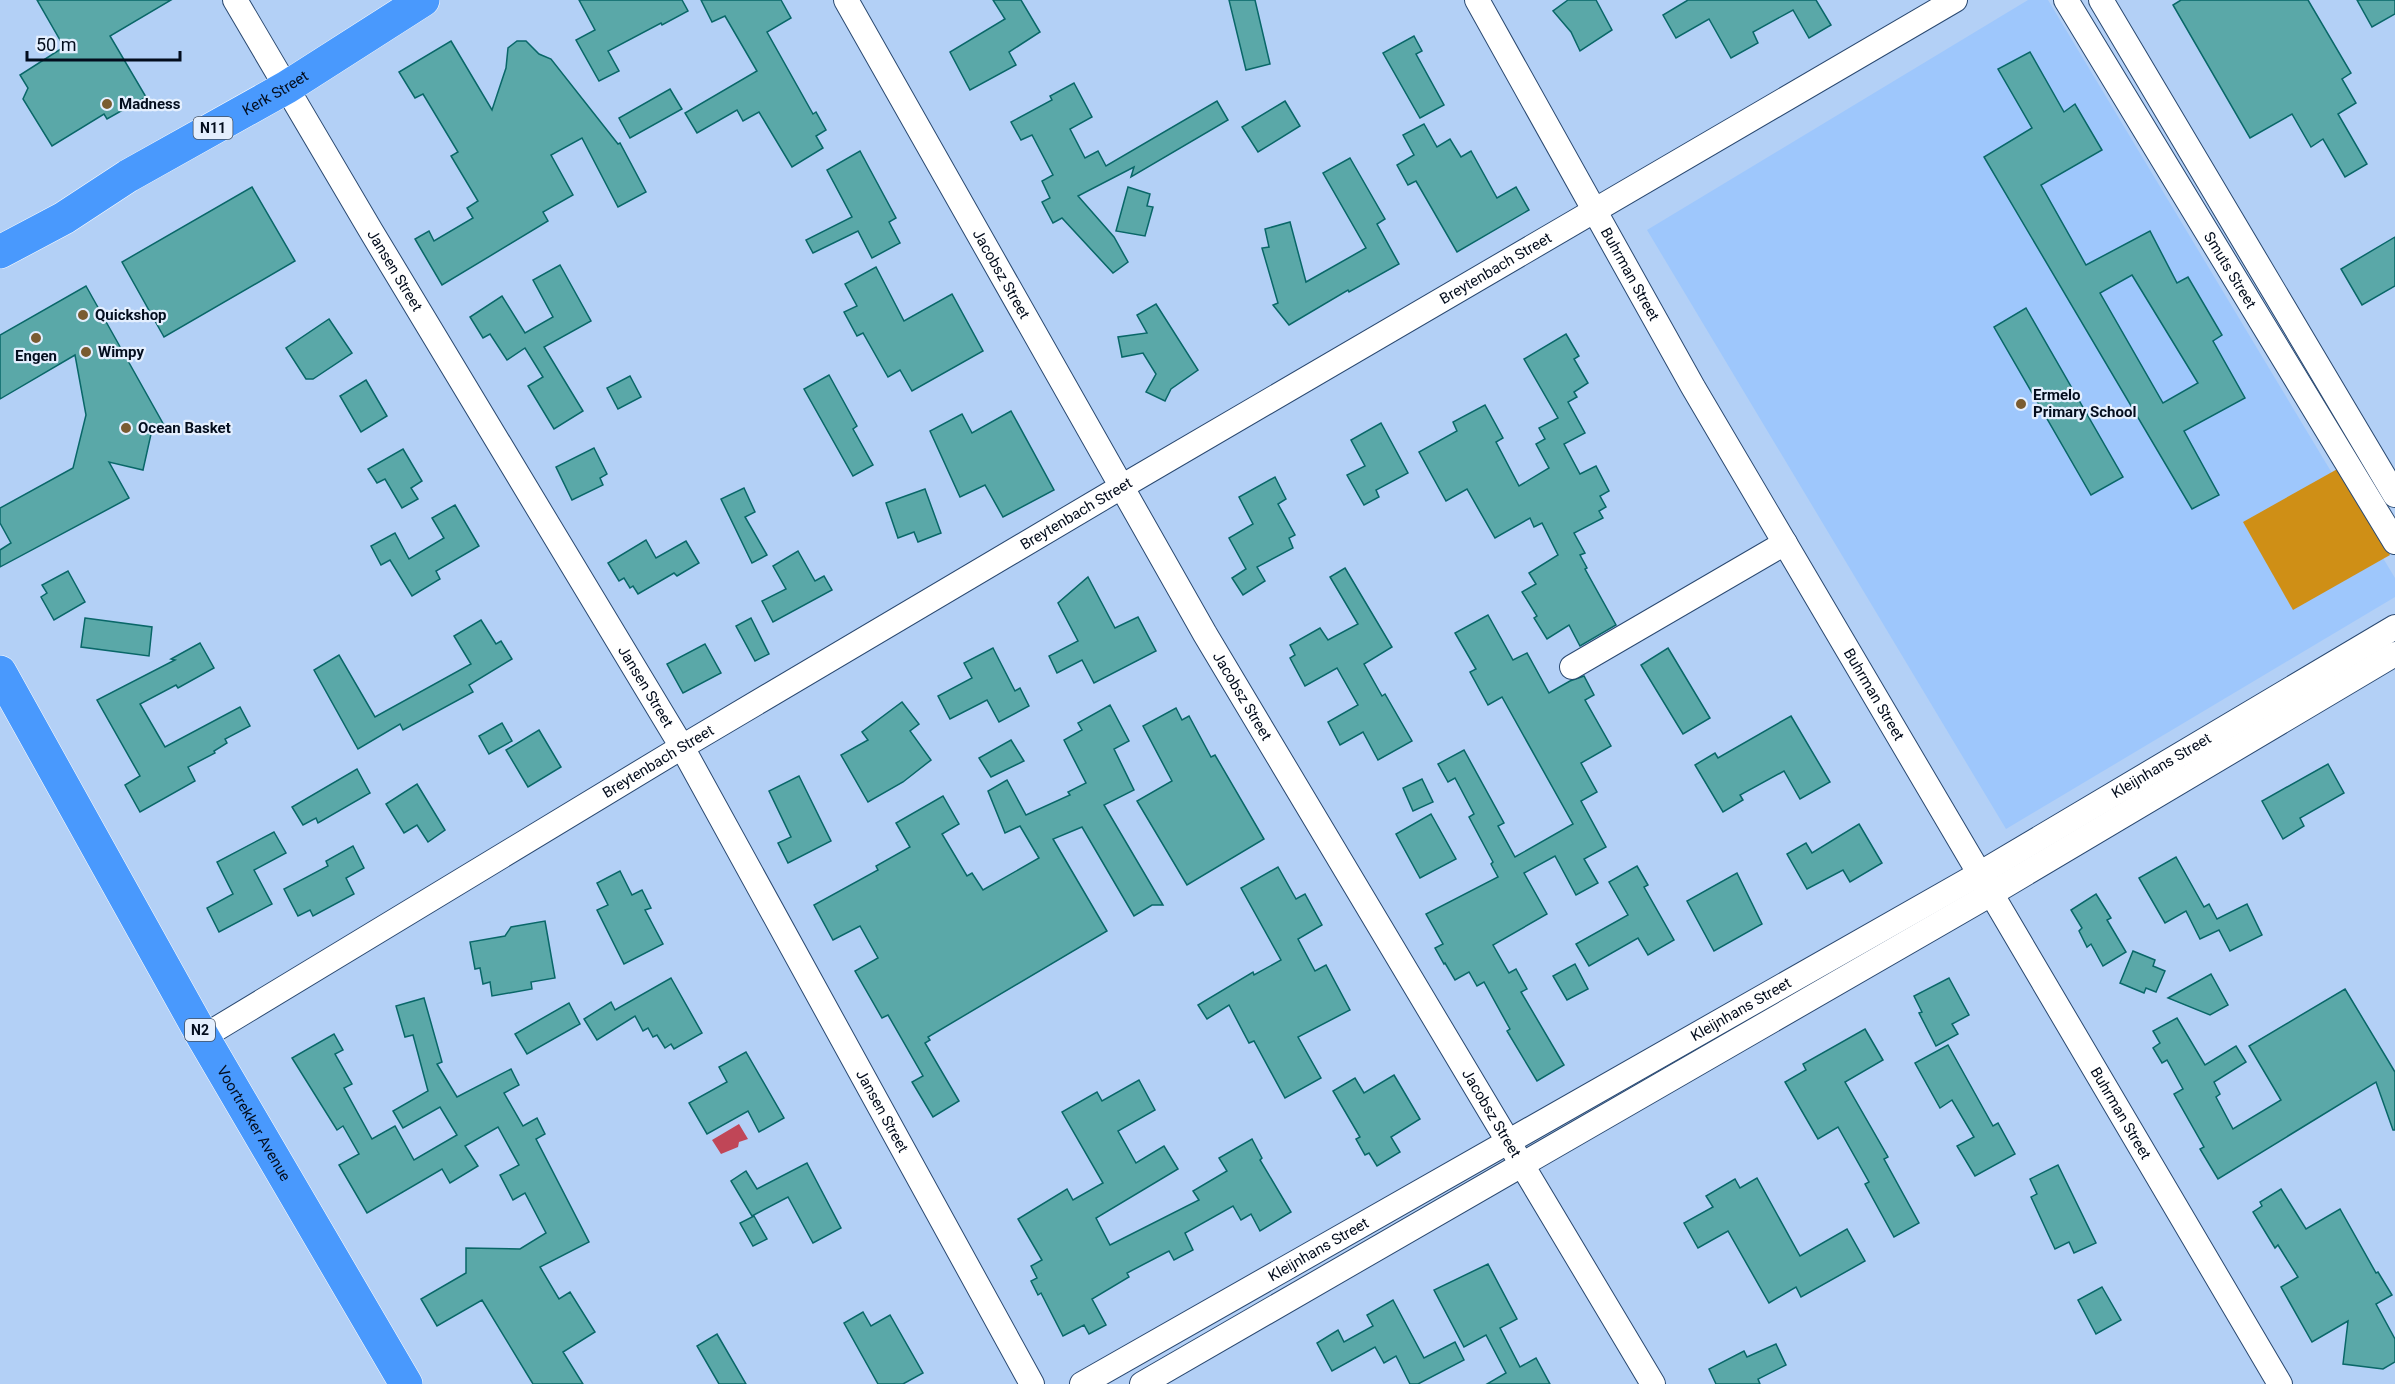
<svg xmlns="http://www.w3.org/2000/svg" width="2395" height="1384" font-family="Roboto,sans-serif">
<rect width="100%" height="100%" fill="#b3d0f6"/>
<path fill="#9ec7fc" d="M2028,0h20l347,578v19l-389,232 -359,-599z"/>
<path fill="#cf8f16" d="M2341,467l49,88 -97,55 -50,-88z"/>
<path fill="#c04657" d="M739,1124l9,15 -9,3 -1,5 -17,7 -9,-14z"/>
<g fill="#5aa8a8" stroke="#096768" stroke-width="1.5" fill-rule="evenodd">
<path d="M37,0h134l-61,36 36,61 -39,22 -3,-5 -52,32 -29,-47 5,-11 -8,-13 44,-28z"/>
<path d="M579,0h103l6,11 -26,14 -1,-2 -53,28 11,20 -20,10 -23,-41 19,-10z"/>
<path d="M701,0h80l10,18 -24,14 46,82 3,-2 10,18 -10,6 7,12 -31,19 -33,-55 -16,9 -6,-11 -40,23 -12,-20 72,-42 -32,-55 -13,6z"/>
<path d="M993,0h28l19,32 -31,20 7,13 -46,25 -20,-38 55,-33z"/>
<path d="M1229,0h26l15,64 -24,6z"/>
<path d="M1568,0h28l16,30 -32,21 -9,-19 -18,-21z"/>
<path d="M1688,0h128l15,25 -22,13 -16,-28 -40,22 5,11 -27,15 -22,-39 -33,19 -13,-23z"/>
<path d="M2181,0h127l43,73 -9,6 14,24 -18,11 29,50 -22,13 -22,-38 -12,8 -19,-33 -42,24 -77,-133z"/>
<path d="M2357,0h38v14l-23,13z"/>
<path d="M1414,36l8,15 -6,3 28,51 -24,13 -37,-65z"/>
<path d="M451,41l41,69 14,-42 2,-20 9,-7h9l13,13 12,5 67,85 2,-1 26,49 -28,15 -36,-69 -31,17 22,40 -30,17 5,9 -106,64 -27,-46 14,-8 5,10 39,-23 -6,-10 11,-7 -27,-45 7,-4 -35,-58 -8,4 -16,-26z"/>
<path d="M2030,52l34,60 11,-8 27,46 -61,35 45,80 64,-34 27,52 11,-6 34,58 -9,6 32,57 -61,33 35,64 -27,14 -208,-352 48,-29 -34,-59zM2132,275l66,108 -35,20 -63,-110z"/>
<path d="M1074,83l18,34 -22,12 15,29 13,-7 8,15 111,-65 11,19 -97,57 3,-10 -56,29 36,41 14,25 -15,11 -51,-55 -9,5 -11,-21 8,-4 -8,-17 11,-6 -21,-40 -11,5 -10,-18 41,-22 -2,-4z"/>
<path d="M670,89l12,20 -52,29 -11,-20z"/>
<path d="M1285,101l15,25 -42,26 -16,-25z"/>
<path d="M1424,124l13,23 13,-8 11,18 10,-6 26,47 19,-11 13,23 -72,42 -41,-71 -8,4 -11,-20 17,-10 -11,-20z"/>
<path d="M860,151l36,67 -7,4 11,21 -28,15 -14,-27 -45,22 -7,-13 46,-23 -25,-47z"/>
<path d="M1350,158l35,61 -8,5 22,40 -50,28 -1,-2 -59,35 -16,-20 5,-2 -16,-55 7,-1 -4,-18 25,-7 16,60 60,-34 -43,-75z"/>
<path d="M252,187l43,74 -131,76 -42,-75z"/>
<path d="M1128,187l22,7 -3,12 6,1 -8,29 -29,-5z"/>
<path d="M2395,237v49l-33,19 -21,-36z"/>
<path d="M560,265l31,56 -47,26 39,64 -29,18 -26,-43 15,-9 -18,-29 -18,12 -17,-26 -7,4 -13,-21 32,-21 23,37 28,-16 -20,-37z"/>
<path d="M876,267l28,54 48,-27 31,57 -71,40 -12,-21 -12,7 -25,-44 -6,3 -13,-24 13,-6 -12,-22z"/>
<path d="M86,286l79,141 -12,-2 -10,45 -34,-8 20,36 -129,69v-17l11,-7 -11,-20v-15l73,-40 13,-53 -11,-60 -75,44v-64z"/>
<path d="M1156,304l42,66 -27,19 -6,12 -19,-9 10,-18 -13,-21 -21,4 -4,-20 29,-4 -10,-18z"/>
<path d="M2026,308l97,169 -32,18 -97,-168z"/>
<path d="M329,319l23,34 -39,26h-7l-20,-31z"/>
<path d="M1566,334l13,22 -5,3 14,24 -14,9 3,5 -9,5 17,31 -21,11 16,30 16,-8 13,25 -9,5 6,11 -7,4 4,7 -29,15 11,20 -5,2 7,13 -2,1 31,56 -36,21 -11,-21 -22,14 -13,-21 3,-2 -15,-24 14,-8 -7,-11 29,-18 -16,-32 -8,4 -4,-9 -35,20 -28,-49 -21,12 -27,-49 38,-21 -4,-9 32,-17 18,33 -7,4 23,44 30,-18 -13,-24 9,-5 -6,-11 19,-10 -34,-59z"/>
<path d="M829,375l28,51 -4,3 20,36 -20,11 -49,-87z"/>
<path d="M630,376l11,21 -23,12 -11,-21z"/>
<path d="M366,380l21,36 -26,16 -21,-36z"/>
<path d="M1011,411l43,79 -51,27 -18,-32 -25,12 -30,-66 32,-17 10,19z"/>
<path d="M1381,423l27,50 -32,17 3,7 -15,8 -17,-30 18,-9 -14,-26z"/>
<path d="M594,448l13,26 -7,4 3,7 -31,15 -16,-33z"/>
<path d="M403,449l19,32 -11,7 7,11 -16,9 -17,-29 -8,4 -9,-14z"/>
<path d="M1275,477l11,22 -8,5 17,31 -6,3 4,10 -36,19 8,14 -22,14 -11,-17 14,-9 -17,-31 24,-14 -14,-27z"/>
<path d="M744,488l11,24 -10,5 22,38 -15,8 -31,-64z"/>
<path d="M925,489l16,44 -23,9 -4,-10 -16,6 -12,-35z"/>
<path d="M455,505l24,41 -43,25 4,8 -28,17 -22,-36 -9,5 -10,-19 24,-13 14,26 35,-21 -12,-20z"/>
<path d="M646,540l10,18 30,-17 13,22 -22,13 -3,-3 -36,21 -5,-8 -3,2 -6,-10 -5,3 -11,-18z"/>
<path d="M798,551l17,30 9,-5 8,14 -59,32 -11,-21 24,-12 -13,-23z"/>
<path d="M1345,568l47,79 -28,17 18,32 3,-2 27,47 -34,19 -15,-28 -23,13 -12,-23 30,-17 -21,-37 -32,18 -15,-28 5,-3 -5,-10 30,-17 8,12 30,-16 -28,-47z"/>
<path d="M68,571l17,31 -31,18 -13,-23 6,-4 -5,-8z"/>
<path d="M1088,577l27,51 23,-11 18,34 -62,32 -12,-23 -25,13 -8,-17 29,-15 -20,-38z"/>
<path d="M1488,615l25,45 14,-7 22,40 21,-12 14,-5 10,19 -9,5 26,46 -30,17 16,29 -16,9 25,46 -22,12 14,24 -22,12 -21,-39 -31,17 23,41 -54,31 16,28 7,-4 11,20 -6,3 43,73 -27,16 -30,-50 3,-2 -26,-47 -7,4 -8,-14 -14,8 -10,-17 -1,1 -9,-16 8,-4 -17,-30 72,-37 -7,-13 2,-2 -24,-45 5,-3 -19,-36 -7,4 -10,-18 26,-14 40,73 -6,3 17,31 58,-33 -71,-127 -14,8 -18,-33 6,-3 -21,-36z"/>
<path d="M85,618l67,9 -3,29 -68,-9z"/>
<path d="M751,618l18,36 -14,7 -19,-35z"/>
<path d="M481,620l15,24 5,-3 11,18 -43,26 4,7 -70,38 -3,-6 -42,25 -44,-79 25,-15 36,62 96,-53 -17,-28z"/>
<path d="M200,643l14,25 -36,20 -2,-3 -36,19 25,43 75,-40 10,19 -25,13 2,4 -13,8 1,2 -27,14 7,14 -55,31 -15,-27 15,-9 -43,-76 78,-40 -4,-1z"/>
<path d="M705,644l16,29 -38,20 -16,-29z"/>
<path d="M993,648l22,43 5,-3 9,18 -30,16 -12,-22 -37,19 -12,-23 34,-18 -8,-15z"/>
<path d="M1668,648l42,70 -27,16 -42,-69z"/>
<path d="M902,702l17,22 -9,7 21,29 -28,22 -35,20 -27,-47 27,-15 -6,-8z"/>
<path d="M1110,705l19,36 -15,8 20,41 -30,15 59,100h-11l-18,11 -52,-89 -29,12 54,92 -179,106 2,3 -5,3 34,58 -26,16 -21,-35 11,-6 -35,-61 -6,3 -27,-47 23,-13 -18,-32 -27,14 -19,-35 64,-35 -2,-4 34,-19 -14,-24 47,-27 16,28 -17,10 25,42 5,-3 11,17 56,-32 -19,-32 -15,7 -17,-42 19,-11 19,35 44,-20 -2,-3 18,-9 -22,-43 18,-10 -4,-7z"/>
<path d="M1176,708l6,12 7,-4 22,41 4,-2 49,84 -77,46 -50,-84 35,-20 -29,-55z"/>
<path d="M1791,716l39,66 -30,17 -16,-28 -44,24 3,5 -20,12 -28,-47 20,-12 3,5z"/>
<path d="M502,723l10,18 -23,13 -10,-18z"/>
<path d="M539,730l22,37 -33,20 -22,-37z"/>
<path d="M1011,740l13,21 -33,16 -12,-19z"/>
<path d="M2328,764l16,29 -44,25 4,8 -21,13 -21,-38z"/>
<path d="M357,769l13,24 -52,30 -2,-5 -13,7 -11,-18z"/>
<path d="M799,776l32,65 -43,22 -10,-20 13,-6 -22,-46z"/>
<path d="M1422,779l11,23 -20,9 -10,-23z"/>
<path d="M417,784l28,46 -17,12 -11,-17 -13,8 -18,-29z"/>
<path d="M1431,814l25,45 -36,19 -24,-44z"/>
<path d="M1859,824l23,39 -32,19 -7,-12 -36,19 -20,-35 19,-11 6,10z"/>
<path d="M274,832l12,21 -32,17 18,34 -53,28 -12,-24 26,-14 -16,-32z"/>
<path d="M353,846l11,22 -18,10 8,16 -41,22 -3,-6 -12,6 -14,-27 44,-23 -2,-5z"/>
<path d="M2176,857l28,50 5,-3 8,15 30,-15 15,31 -32,16 -11,-21 -19,9 -14,-28 -21,12 -26,-45z"/>
<path d="M1637,866l11,19 -4,2 30,53 -26,15 -10,-17 -49,28 -13,-22 52,-29 -19,-33z"/>
<path d="M1278,867l18,32 9,-5 17,31 -24,14 17,32 11,-6 24,45 -52,27 23,41 -36,20 -31,-57 -5,2 -20,-38 -22,14 -9,-14 55,-33 1,3 27,-15 -40,-72z"/>
<path d="M620,871l12,24 10,-5 9,18 -6,2 18,34 -39,20 -27,-54 11,-5 -11,-22z"/>
<path d="M1737,873l25,51 -48,27 -27,-50z"/>
<path d="M2096,894l15,24 -4,2 19,32 -23,14 -12,-22 -4,3 -8,-16 3,-3 -11,-18z"/>
<path d="M545,921l10,57 -24,4 1,7 -40,7 -2,-14 -7,2 -3,-16 -5,1 -5,-27 35,-6 6,-9z"/>
<path d="M2133,951l22,9 -2,6 12,5 -9,21 -10,-4 -2,5 -24,-10z"/>
<path d="M1575,964l13,25 -21,11 -14,-24z"/>
<path d="M2211,974l17,31 -18,10 -42,-17z"/>
<path d="M671,978l31,55 -28,16 -3,-5 -6,4 -8,-13 -4,2 -5,-9 -5,3 -8,-15 -38,24 -13,-21 27,-17 4,8z"/>
<path d="M1949,978l20,37 -17,9 6,10 -22,12 -17,-33 3,-1 -8,-16z"/>
<path d="M2345,989l50,83v58h-2l-17,-48 -158,97 -18,-30 4,-2 -30,-53 9,-5 -16,-29 -5,3 -9,-15 7,-5 -7,-12 24,-13 28,47 31,-19 10,16 -32,20 6,12 -4,3 17,32 48,-29 -32,-54z"/>
<path d="M424,998l18,64 -5,2 20,33 54,-28 8,16 -15,8 19,33 14,-8 8,16 -9,5 53,103 -49,25 19,32 11,-7 25,40 -32,20 20,32h-50l-51,-84 -45,26 -16,-27 45,-26v-25l54,1 26,-16 -21,-40 -12,7 -13,-25 19,-10 -21,-38 -33,19 13,20 -28,17 -8,-14 -75,44 -28,-48 20,-11 -16,-28 -6,4 -45,-72 42,-24 9,16 -8,4 17,30 -8,4 28,51 23,-13 19,34 43,-25 -17,-28 -37,21 -10,-17 35,-20 -15,-56 -8,2 -9,-31z"/>
<path d="M569,1003l11,21 -53,30 -12,-20z"/>
<path d="M1865,1029l18,31 -38,22 43,75 -4,2 35,64 -25,14 -29,-53 4,-2 -31,-55 -20,12 -33,-57 21,-12 -3,-6z"/>
<path d="M1948,1045l45,81 5,-3 17,31 -40,22 -18,-30 17,-9 -22,-37 -12,8 -25,-45z"/>
<path d="M746,1052l38,66 -25,14 -11,-21 -41,23 -18,-31 38,-21 -8,-15z"/>
<path d="M1394,1075l26,44 -29,18 9,15 -23,14 -8,-13 -4,2 -9,-16 4,-2 -27,-46 22,-13 9,15z"/>
<path d="M1139,1080l16,30 -37,21 18,32 28,-17 14,23 -82,49 14,27 89,-45 -6,-9 34,-20 -8,-13 33,-19 10,19 -2,2 31,52 -31,19 -9,-17 -10,6 -8,-14 -48,27 8,17 -19,10 -5,-9 -42,22 2,4 -37,22 14,26 -17,9 -5,-9 -21,11 -22,-43 -3,2 -7,-14 6,-3 -6,-12 11,-6 -24,-41 49,-30 6,11 30,-17 -41,-71 35,-20 5,9z"/>
<path d="M807,1163l34,65 -28,15 -25,-46 -36,19 -21,-35 15,-10 11,18z"/>
<path d="M2058,1165l38,78 -22,10 -5,-11 -14,7 -24,-52 6,-3 -7,-15z"/>
<path d="M1757,1178l43,78 47,-27 18,32 -64,36 -5,-10 -27,16 -41,-72 -30,17 -14,-25 29,-16 -7,-11 29,-17 5,9z"/>
<path d="M2281,1189l25,40 34,-20 36,64 2,-1 14,23 -16,9 19,35v23l-12,7 -40,-5 5,-43 -36,21 -31,-55 17,-10 -20,-32 -3,3 -22,-36 9,-6 -2,-4z"/>
<path d="M754,1216l13,23 -14,7 -13,-23z"/>
<path d="M1488,1264l29,55 -17,9 20,39 16,-9 14,26h-63l19,-11 -20,-38 -22,12 -30,-57z"/>
<path d="M2102,1287l19,33 -25,14 -18,-34z"/>
<path d="M1393,1300l31,58 31,-16 9,18 -46,24h-8l-14,-28 -12,7 -9,-16 -43,24 -15,-28 21,-13 6,12 29,-16 -6,-11z"/>
<path d="M863,1312l8,14 19,-11 33,58 -20,11h-25l-34,-61z"/>
<path d="M717,1334l29,50h-27l-22,-38z"/>
<path d="M1776,1344l10,21 -28,14 2,5h-44l-7,-15 35,-18 3,6z"/>
</g>
<g fill="none" stroke-linecap="round" stroke-linejoin="round">
<defs>
<g id="street">
<path id="s1" d="M235,0l136,231 311,516 350,637"/>
<path id="s2" d="M846,0l359,634 448,750"/>
<path id="s3" d="M1477,0l216,387 587,997"/>
<path id="s4" d="M2066,0l329,542"/>
<path d="M2101,0l294,495"/>
<path d="M1572,667l213,-124"/>
<path id="s5" d="M203,1037l479,-290 441,-261 832,-486"/>
<path id="s6" d="M1082,1384l897,-510 416,-247"/>
<path d="M1142,1384l849,-490 404,-240"/>
</g>
<g id="highway">
<path id="s7" d="M0,252l64,-34 64,-42 159,-89 136,-87"/>
<path id="s8" d="M0,672l203,365 203,347"/>
</g>
</defs>
<use href="#street" stroke="#2a4971" stroke-width="26"/>
<use href="#highway" stroke="#fff" stroke-width="34"/>
<use href="#street" stroke="#fff" stroke-width="24"/>
<use href="#highway" stroke="#4999fd" stroke-width="33"/>
</g>
<g fill="#7a5c30" stroke="#e4effe" stroke-width="2">
<circle cx="107" cy="104" r="6"/>
<circle cx="83" cy="315" r="6"/>
<circle cx="36" cy="338" r="6"/>
<circle cx="86" cy="352" r="6"/>
<circle cx="2021" cy="404" r="6"/>
<circle cx="126" cy="428" r="6"/>
</g>
<g text-anchor="middle" stroke-width="4.5" stroke-linejoin="round" paint-order="stroke">
<g fill="#e4effe" stroke="#465160" stroke-width="1.5">
<rect x="193.5" y="117" width="39" height="22" rx="4.5"/>
<rect x="185" y="1019" width="30" height="22" rx="4.5"/>
</g>
<g font-size="14" font-weight="bold" fill="#030d1d">
<text x="213" y="133">N11</text>
<text x="200" y="1035">N2</text>
</g>
<g font-size="15" fill="#030d1d" stroke="#e4effe">
<text dy="5" stroke="none"><textPath href="#s7" startOffset="318">Kerk Street</textPath></text>
<text dy="5" stroke="none"><textPath href="#s5" startOffset="1504">Breytenbach Street</textPath></text>
<text dy="5" stroke="none"><textPath href="#s1" startOffset="314">Jansen Street</textPath></text>
<text dy="5" stroke="none"><textPath href="#s4" startOffset="316">Smuts Street</textPath></text>
<text dy="5" stroke="none"><textPath href="#s2" startOffset="315">Jacobsz Street</textPath></text>
<text dy="5" stroke="none"><textPath href="#s3" startOffset="314">Buhrman Street</textPath></text>
<text dy="5" stroke="none"><textPath href="#s5" startOffset="1018">Breytenbach Street</textPath></text>
<text dy="5" stroke="none"><textPath href="#s1" startOffset="800">Jansen Street</textPath></text>
<text dy="5" stroke="none"><textPath href="#s3" startOffset="800">Buhrman Street</textPath></text>
<text dy="5" stroke="none"><textPath href="#s2" startOffset="801">Jacobsz Street</textPath></text>
<text dy="5" stroke="none"><textPath href="#s5" startOffset="532">Breytenbach Street</textPath></text>
<text dy="5" stroke="none"><textPath href="#s6" startOffset="1244">Kleijnhans Street</textPath></text>
<text dy="5" stroke="none"><textPath href="#s6" startOffset="758">Kleijnhans Street</textPath></text>
<text dy="5" stroke="none"><textPath href="#s1" startOffset="1286">Jansen Street</textPath></text>
<text dy="5" stroke="none"><textPath href="#s2" startOffset="1287">Jacobsz Street</textPath></text>
<text dy="5" stroke="none"><textPath href="#s3" startOffset="1286">Buhrman Street</textPath></text>
<text dy="5" stroke="none"><textPath href="#s8" startOffset="518">Voortrekker Avenue</textPath></text>
<text dy="5" stroke="none"><textPath href="#s6" startOffset="272">Kleijnhans Street</textPath></text>
</g>
<g font-size="15" font-weight="bold" fill="#030d1d" stroke="#e4effe" text-anchor="start">
<text x="119" y="109">Madness</text>
<text x="95" y="320">Quickshop</text>
<text x="98" y="357">Wimpy</text>
<text x="36" y="361" text-anchor="middle">Engen</text>
<text x="2033" y="400">Ermelo<tspan x="2033" dy="17">Primary School</tspan></text>
<text x="138" y="433">Ocean Basket</text>
</g>
</g>
<path d="M27 51v9h153v-9" fill="none" stroke="#030d1d" stroke-width="3"/>
<text x="36" y="51" font-size="18" fill="#030d1d" stroke="#e4effe" stroke-width="4.5" paint-order="stroke">50 m</text>
</svg>
